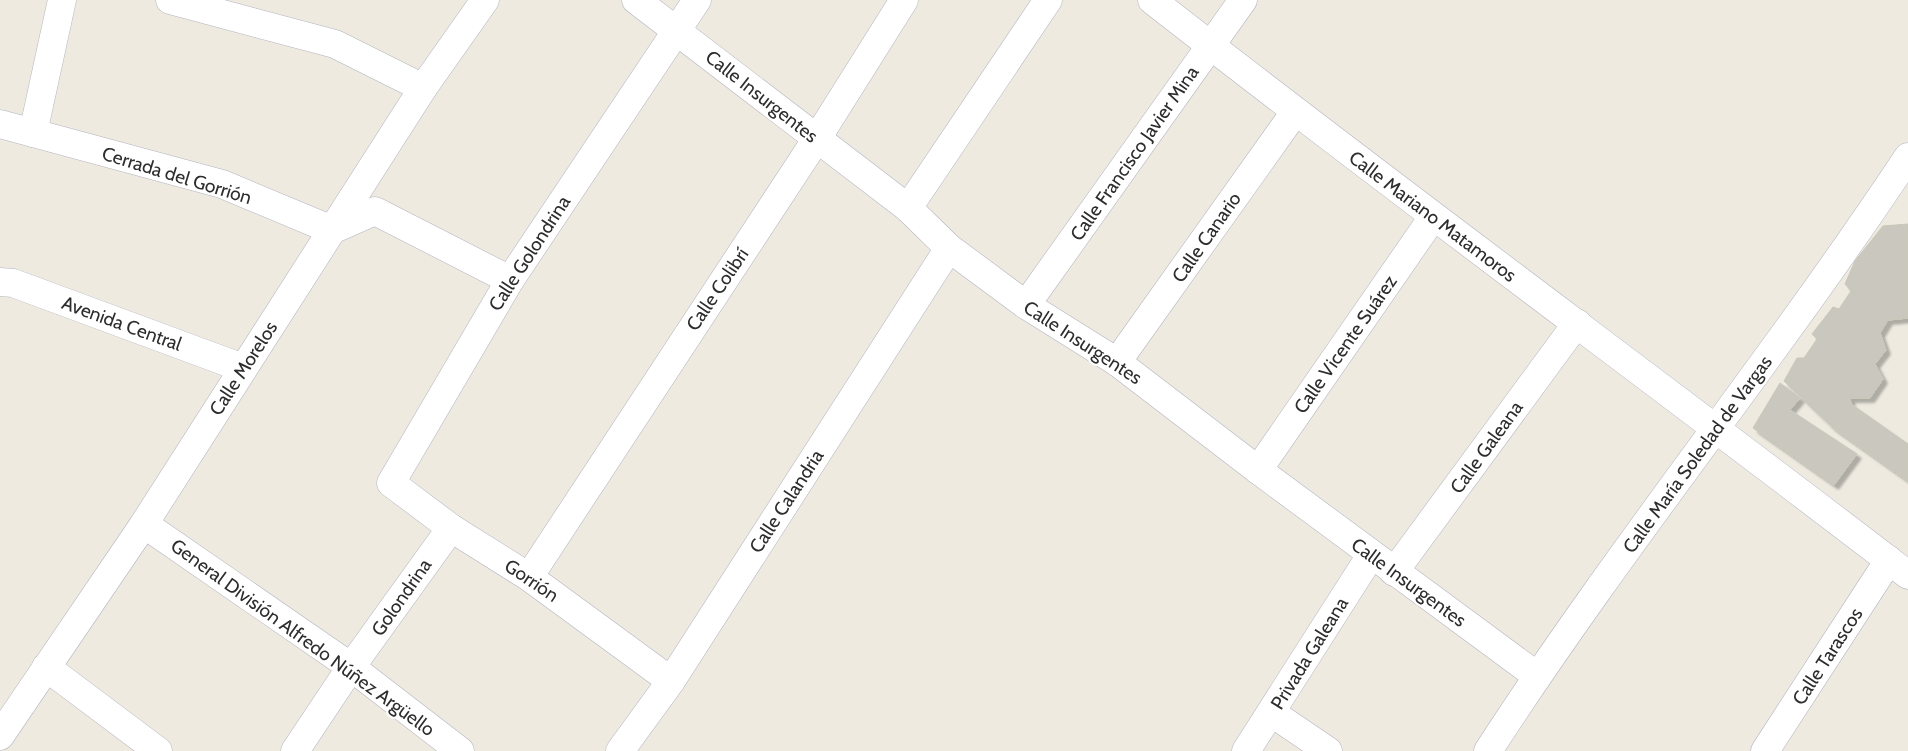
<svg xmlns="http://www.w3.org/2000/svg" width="1908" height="751" font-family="Cabin,sans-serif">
<defs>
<filter id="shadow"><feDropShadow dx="4.5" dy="4.5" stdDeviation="1" flood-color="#0004"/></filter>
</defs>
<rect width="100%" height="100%" fill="#eeeae0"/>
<g fill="#cac8be" stroke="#c9c7b9" filter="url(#shadow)">
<path d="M1908,224v94l-20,2 -8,13 6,17 -11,14 8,15 -13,19h-20l1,6 -19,23 -48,-46 13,-23h7l13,-19 -5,-5 21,-27 6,2 12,-18 -6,-7 10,-23 28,-35z"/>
<path d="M1780,383l20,15 -10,12 67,44 -23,31 -81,-57z"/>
<path d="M1851,404l57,40v37l-76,-54z"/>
</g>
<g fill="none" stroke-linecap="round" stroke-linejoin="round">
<defs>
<g id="street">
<path d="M170,0l165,44 88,44"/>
<path d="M636,0l272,208 41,40 77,57 91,57 141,108 279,206"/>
<path d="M1152,0c249,195 505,382 756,575"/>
<path d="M0,124l222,60 110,46 43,-19 135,69"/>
<path d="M33,133l29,-133"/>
<path d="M908,208l140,-208"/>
<path d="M0,282l13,1 230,85"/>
<path d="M1026,305l217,-305"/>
<path d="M1117,362l178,-250"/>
<path d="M1258,470l175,-253"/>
<path d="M144,524l207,143 109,84"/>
<path d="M1394,572l183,-249"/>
<path d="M529,577l287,-437 88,-140"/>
<path d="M46,667l112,84"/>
<path d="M671,681l-142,-104 -78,-49 -60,-45 119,-203 187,-280"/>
<path d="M1272,713l56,38"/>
<path d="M0,736l144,-212 279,-436 62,-88"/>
<path d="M295,751l56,-84 100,-139"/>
<path d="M620,751l51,-70 278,-433"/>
<path d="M1246,751l125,-196"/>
<path d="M1488,751c132,-204 286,-392 420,-594"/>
<path d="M1765,751l124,-191"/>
</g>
</defs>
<use href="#street" stroke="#b3b3c0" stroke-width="29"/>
<use href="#street" stroke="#fff" stroke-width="28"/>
</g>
<g text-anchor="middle" stroke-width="4.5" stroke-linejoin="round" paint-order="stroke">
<g font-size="19" fill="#2d2d2d" stroke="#fff">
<text transform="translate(762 96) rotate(38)" y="7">Calle Insurgentes</text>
<text transform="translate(1134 153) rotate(-55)" y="7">Calle Francisco Javier Mina</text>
<text transform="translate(177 175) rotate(17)" y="7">Cerrada del Gorrión</text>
<text transform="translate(1433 216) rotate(37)" y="7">Calle Mariano Matamoros</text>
<text transform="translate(1206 237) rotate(-55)" y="7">Calle Canario</text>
<text transform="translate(529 253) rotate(-57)" y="7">Calle Golondrina</text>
<text transform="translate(717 289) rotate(-56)" y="7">Calle Colibrí</text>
<text transform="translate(122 323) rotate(20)" y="7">Avenida Central</text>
<text transform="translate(1083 342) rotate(33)" y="7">Calle Insurgentes</text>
<text transform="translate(1345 344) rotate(-55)" y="7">Calle Vicente Suárez</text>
<text transform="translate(243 368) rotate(-57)" y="7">Calle Morelos</text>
<text transform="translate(1486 447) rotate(-54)" y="7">Calle Galeana</text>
<text transform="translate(1697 454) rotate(-54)" y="7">Calle María Soledad de Vargas</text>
<text transform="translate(786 501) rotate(-57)" y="7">Calle Calandria</text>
<text transform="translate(532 580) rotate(34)" y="7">Gorrión</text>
<text transform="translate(1409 582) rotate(36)" y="7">Calle Insurgentes</text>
<text transform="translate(401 597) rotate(-55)" y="7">Golondrina</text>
<text transform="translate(303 637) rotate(36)" y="7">General División Alfredo Núñez Argüello</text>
<text transform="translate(1309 653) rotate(-58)" y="7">Privada Galeana</text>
<text transform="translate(1827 656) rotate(-57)" y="7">Calle Tarascos</text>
</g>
</g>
</svg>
